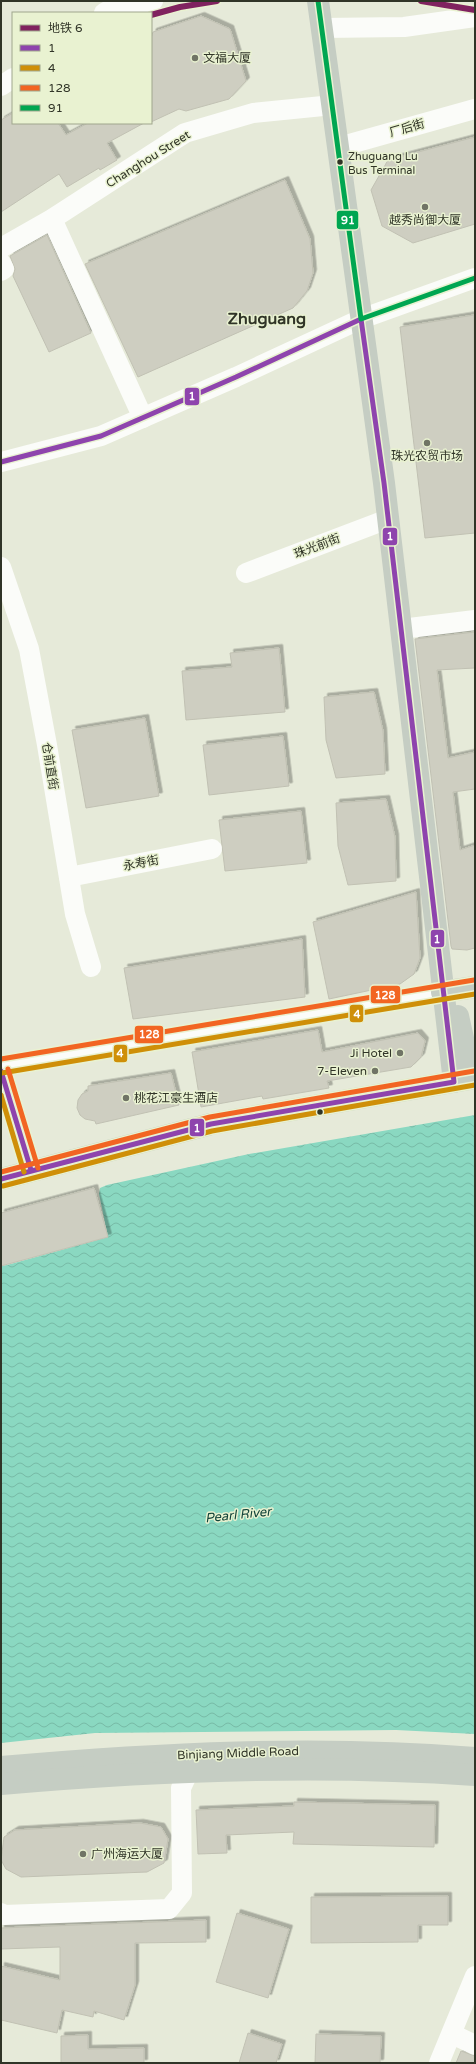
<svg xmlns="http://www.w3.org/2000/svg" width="476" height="2064" font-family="'Varela Round','Noto Sans SC',sans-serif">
<defs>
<pattern id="water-waves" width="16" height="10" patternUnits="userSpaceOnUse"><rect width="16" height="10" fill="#8ad8c1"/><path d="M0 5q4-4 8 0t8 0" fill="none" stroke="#77baa6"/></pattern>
<filter id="shadow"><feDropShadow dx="3.5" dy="-3.5" stdDeviation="0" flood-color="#0004"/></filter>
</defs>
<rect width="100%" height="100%" fill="#e6ead9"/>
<path fill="url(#water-waves)" d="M475,1115v619l-79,-4 -301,3 -94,10v-479l1,2 5,-1 101,-28 -9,-43 1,-6 7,-3 142,-31z"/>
<g fill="#cecec1" stroke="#c1c1b3" filter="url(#shadow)">
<path d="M201,16l29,13 16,52 -17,18 -43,12 -7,-2 -28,13v-84l2,-6z"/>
<path d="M13,113v10h45l8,12 22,-12h56l-37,20 10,17 -17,10 -1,-2 -32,19 -8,-13 -58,38v-92z"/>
<path d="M475,137v87l-62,19 -31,-17 -11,-36 17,-30z"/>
<path d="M285,180l25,59 3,34 -6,18 -14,17 -155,69 -53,-113z"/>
<path d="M47,235l44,98 -42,19 -36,-76 2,-7 -5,-13z"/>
<path d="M474,315l1,218 -50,5 -25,-211z"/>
<path d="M475,632v36l-38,2 11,88 27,-6v37l-22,3 7,58 15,-5v103l-8,2 -15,-1 -1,-3 -36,-307z"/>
<path d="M279,648l6,64 -99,8 -4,-49 50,-4 -2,-14z"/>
<path d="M374,692l9,39 2,43 -49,4 -10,-38 -2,-43z"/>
<path d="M145,718l14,78 -73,12 -14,-78z"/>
<path d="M283,736l6,50 -80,9 -6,-50z"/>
<path d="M386,799l9,38 1,44 -48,4 -10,-39 -2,-43z"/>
<path d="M301,811l6,52 -82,8 -6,-51z"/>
<path d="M416,892l4,66 -6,16 -14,10 -71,15 -16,-77z"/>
<path d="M302,939l3,58 -172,22 -9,-51z"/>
<path d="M318,1030l4,22 96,-19 7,8 -4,16 -10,10 -84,14 2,7 -66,11 -1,-3 -61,11 -9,-55z"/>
<path d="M171,1073l8,32 -83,19 -1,-3 -10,-2 -5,-4 -3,-7 1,-8 4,-6 6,-3v-5z"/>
<path d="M94,1188l14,49 -107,29v-53z"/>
<path d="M294,1802l141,3 -1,42 -141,-3 1,-12 -68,3 1,18 -29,1 -2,-44 98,-4z"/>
<path d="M140,1823l21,4 7,12 -4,24 -17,9 -126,5 -15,-8 -5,-9 3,-23 11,-7z"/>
<path d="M448,1896v29h-30v17l-107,1v-46z"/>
<path d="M237,1913l52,16 -21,69 -52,-16z"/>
<path d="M206,1920v22l-71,1v42l-11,35 -30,-9 -1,6 -31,-7 -5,23 -56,-13v-54l59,14v-33l-59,2v-21z"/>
<path d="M248,2033l34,11 -6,19h-37z"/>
<path d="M316,2034l65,2 -1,27h-65z"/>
<path d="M88,2035v14l56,-1v15h-83v-27z"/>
<path d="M461,2051l14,5v7h-19z"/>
</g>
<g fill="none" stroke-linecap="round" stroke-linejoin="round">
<g stroke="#fbfcf9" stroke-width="20">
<path d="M104,13l21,-12"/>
<path d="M130,13l23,-12"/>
<path d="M323,28l81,-1 71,-10"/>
<path d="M1,86l12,-8"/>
<path d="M339,147l136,-38"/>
<path d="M52,219l91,199"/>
<path d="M1,248l51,-29 133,-86 68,-20 80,-8"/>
<path d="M1,263l3,6 -3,2"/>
<path d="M1,462l100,-26 135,-59 125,-58 114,-41"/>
<path d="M1,567l28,82 18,96 28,169 16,53"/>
<path d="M246,573l142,-54"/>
<path d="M401,629l74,-9"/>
<path d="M69,877l143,-28"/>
<path d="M1,1066l441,-74"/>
<path d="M1,1071l30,99"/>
<path d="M1,1913l3,2 165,-6 13,-16 -1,-105 8,-17"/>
<path d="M452,2034l23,11"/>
<path d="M439,2063l36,-87"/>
</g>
<g stroke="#c5cdc3" stroke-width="22">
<path d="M318,1l66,482 70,599"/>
<path d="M442,992l33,-5"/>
<path d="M458,1016l8,36 9,23"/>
<path d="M1,1179l210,-55 264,-46"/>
<path d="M1,1767c157,-14 317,-22 474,-9"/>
<path d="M1,1784c158,-14 316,-20 474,-9"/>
</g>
<defs>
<g id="bus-1">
<path d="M1,462l100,-26 135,-59 125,-58 23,164 70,599 -243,42 -210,55"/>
<path d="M1,1071l30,99"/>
</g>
<g id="bus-2">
<path d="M2,1073l473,-79"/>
<path d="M1,1095l23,77"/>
<path d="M3,1186l209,-55 263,-46"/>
</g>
<g id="bus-3">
<path d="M1,1059l473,-79"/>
<path d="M8,1069l30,99"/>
<path d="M1,1172l209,-55 264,-46"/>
</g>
<path id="bus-4" d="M318,1l43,318 114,-41"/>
</defs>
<use href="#bus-1" stroke="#e9f2d1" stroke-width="8"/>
<use href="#bus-2" stroke="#e9f2d1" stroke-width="8"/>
<use href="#bus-3" stroke="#e9f2d1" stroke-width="8"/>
<use href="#bus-4" stroke="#e9f2d1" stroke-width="8"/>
<use href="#bus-1" stroke="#8e44ad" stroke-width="5"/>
<use href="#bus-2" stroke="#cf8f08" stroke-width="5"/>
<use href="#bus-3" stroke="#f26522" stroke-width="5"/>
<use href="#bus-4" stroke="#00a651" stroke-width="5"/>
<defs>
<g id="metro-1">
<path d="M421,1l54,9"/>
<path d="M151,15l29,-8 37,-6"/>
</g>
</defs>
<use href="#metro-1" stroke="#e9f2d1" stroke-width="9"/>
<use href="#metro-1" stroke="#80225f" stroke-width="6"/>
</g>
<g fill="#707465" stroke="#e9f2d1" stroke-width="1.5">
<circle cx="195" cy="58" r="4"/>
<circle cx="425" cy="207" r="4"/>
<circle cx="427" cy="443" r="4"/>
<circle cx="400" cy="1053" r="4"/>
<circle cx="375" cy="1071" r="4"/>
<circle cx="126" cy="1098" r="4"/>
<circle cx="83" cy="1854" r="4"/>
</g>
<g fill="#303427" stroke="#e9f2d1" stroke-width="1.5">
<circle cx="340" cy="162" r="3.5"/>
<circle cx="320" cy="1112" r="3.5"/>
</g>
<g text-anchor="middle" stroke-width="3" stroke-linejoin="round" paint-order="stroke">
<g font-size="11" fill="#303427" stroke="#e9f2d1" text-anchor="start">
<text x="348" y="160">Zhuguang Lu<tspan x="348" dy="14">Bus Terminal</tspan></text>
</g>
<g font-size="12" fill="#303427" stroke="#e9f2d1" text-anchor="start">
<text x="203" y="62">文福大厦</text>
<text x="425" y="224" text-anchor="middle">越秀尚御大厦</text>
<text x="427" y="460" text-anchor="middle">珠光农贸市场</text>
<text x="392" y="1057" text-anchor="end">Ji Hotel</text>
<text x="367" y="1075" text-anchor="end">7-Eleven</text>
<text x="134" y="1102">桃花江豪生酒店</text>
<text x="91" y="1858">广州海运大厦</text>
</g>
<g font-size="12" fill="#303427" stroke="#e9f2d1">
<text transform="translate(407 128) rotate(-16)" y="4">厂后街</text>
<text transform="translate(148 159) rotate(-32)" y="4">Changhou Street</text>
<text transform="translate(317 546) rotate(-21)" y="4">珠光前街</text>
<text transform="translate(50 766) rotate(81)" y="4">仓前直街</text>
<text transform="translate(141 863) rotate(-11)" y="4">永寿街</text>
<text transform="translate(238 1753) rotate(-2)" y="4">Binjiang Middle Road</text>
</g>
<g font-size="13" font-style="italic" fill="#114339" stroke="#e9f2d1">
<text transform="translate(238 1514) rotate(-6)" y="5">Pearl River</text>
</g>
<g font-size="16" font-weight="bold" fill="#303427" stroke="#e9f2d1">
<text x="267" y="324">Zhuguang</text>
</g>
</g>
<g stroke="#e9f2d1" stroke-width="1.5">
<rect x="336" y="210" width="23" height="20" rx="4" fill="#00a651"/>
<rect x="184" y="387" width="16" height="19" rx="4" fill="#8e44ad"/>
<rect x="382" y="527" width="16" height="19" rx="4" fill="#8e44ad"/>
<rect x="430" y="929" width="15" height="19" rx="4" fill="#8e44ad"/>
<rect x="370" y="985" width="31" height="19" rx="4" fill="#f26522"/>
<rect x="349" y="1004" width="15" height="19" rx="4" fill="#cf8f08"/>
<rect x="134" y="1025" width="30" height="19" rx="4" fill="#f26522"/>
<rect x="113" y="1044" width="15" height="19" rx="4" fill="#cf8f08"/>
<rect x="189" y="1118" width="16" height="19" rx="4" fill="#8e44ad"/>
</g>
<g font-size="11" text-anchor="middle" font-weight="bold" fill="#fff">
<text x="348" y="224">91</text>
<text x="192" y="400">1</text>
<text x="390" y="540">1</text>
<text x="437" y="943">1</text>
<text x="385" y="999">128</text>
<text x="357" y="1018">4</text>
<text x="149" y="1038">128</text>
<text x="120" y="1057">4</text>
<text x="197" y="1132">1</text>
</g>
<rect width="476" height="2064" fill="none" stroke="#303427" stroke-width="4"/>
<rect x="12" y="12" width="140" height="112" fill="#e9f2d1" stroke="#9fa68d"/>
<rect x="20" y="25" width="20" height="6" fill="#80225f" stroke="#9fa68d"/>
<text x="48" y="32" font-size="12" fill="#303427">地铁 6</text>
<rect x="20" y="45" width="20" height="6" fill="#8e44ad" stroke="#9fa68d"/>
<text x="48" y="52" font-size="12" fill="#303427">1</text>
<rect x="20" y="65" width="20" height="6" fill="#cf8f08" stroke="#9fa68d"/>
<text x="48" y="72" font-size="12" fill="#303427">4</text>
<rect x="20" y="85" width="20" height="6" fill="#f26522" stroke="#9fa68d"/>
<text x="48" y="92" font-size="12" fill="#303427">128</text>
<rect x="20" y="105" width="20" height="6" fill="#00a651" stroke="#9fa68d"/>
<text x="48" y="112" font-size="12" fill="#303427">91</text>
</svg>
